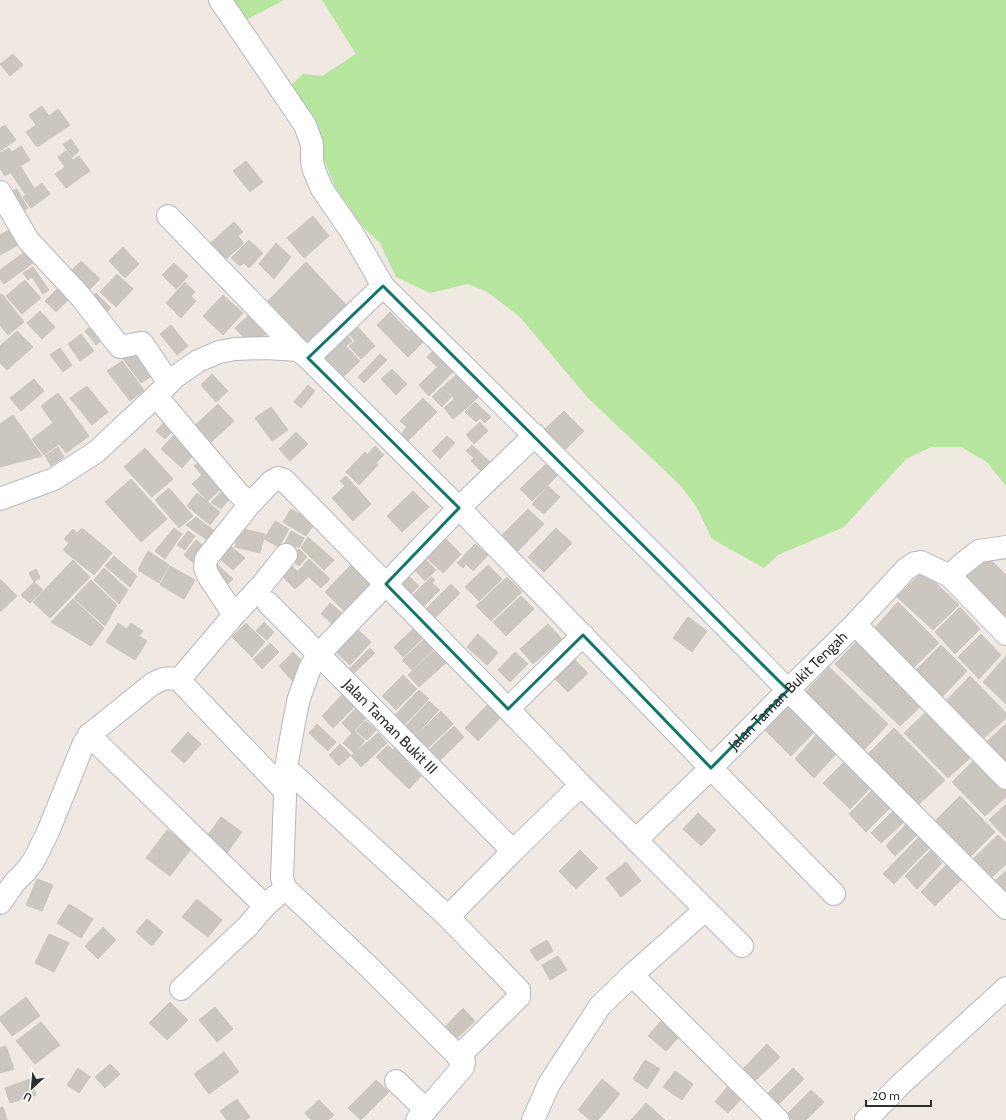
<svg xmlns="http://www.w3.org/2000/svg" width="1006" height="1120" font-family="Cabin,sans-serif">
<rect width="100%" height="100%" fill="#efe9e1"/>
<g fill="#b6e59e">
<path d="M230,0h54l-40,21z"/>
<path d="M322,0h684v486l-19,-24 -26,-15h-30l-25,12 -62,68 -66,28 -14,13 -52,-29 -16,-33 -15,-20 -93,-88 -69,-82 -32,-24 -19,-8 -38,9 -34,-16 -16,-34 -13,-12 -25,-28 -18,-43 -9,-31 -27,-41 15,-14 19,2 34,-22z"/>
</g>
<g fill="#cbc7bf" stroke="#cbc5ba">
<path d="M13,54l10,11 -13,11 -10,-12z"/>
<path d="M42,106l7,10 9,-7 12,16 -33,22 -11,-15 10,-7 -7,-10z"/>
<path d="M5,125l11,15 -16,11v-23z"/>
<path d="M71,139l8,12 -7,6 -9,-13z"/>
<path d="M21,146l9,14 -25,16 -5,-8v-15l9,-5 3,4z"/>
<path d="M66,151l7,9 6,-4 11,15 -24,17 -11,-14 10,-7 -7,-10z"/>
<path d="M246,161l17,21 -13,10 -17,-21z"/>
<path d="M21,167l13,21 -9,6 -14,-21z"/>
<path d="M42,183l8,11 -19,14 -8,-11z"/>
<path d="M17,189l11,19 -11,5 -9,-20z"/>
<path d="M313,216l16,20 -25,22 -17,-20z"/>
<path d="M234,222l9,10 -5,4 6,7 -20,18 -16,-16z"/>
<path d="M14,227l8,16 -22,12v-20z"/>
<path d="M249,240l14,13 -14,15 -5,-5 -4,3 -9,-8z"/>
<path d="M276,243l15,14 -17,22 -15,-15z"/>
<path d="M123,247l16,17 -14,14 -16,-17z"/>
<path d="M25,252l8,11 -29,21 -4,-5v-9z"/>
<path d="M81,261l19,18 -10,10 -19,-18z"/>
<path d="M306,262l44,47 -47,43 -37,-49z"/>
<path d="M174,263l14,13 -12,13 -14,-14z"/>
<path d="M33,267l16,23 -6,4 -11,-17 -4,3 -5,-7z"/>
<path d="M117,274l16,15 -17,18 -16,-15z"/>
<path d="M25,280l16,18 -19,16 -16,-18z"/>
<path d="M185,282l10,10 -4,4 5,5 -15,17 -15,-15z"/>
<path d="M57,289l11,11 -12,12 -11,-11z"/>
<path d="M96,293l15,15 -8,7 -14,-15z"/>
<path d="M2,294l22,28 -16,13 -8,-10v-8h1l-1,-2v-20z"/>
<path d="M223,295l20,18 -20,22 -20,-19z"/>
<path d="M40,311l15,16 -13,12 -15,-16z"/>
<path d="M390,312l19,20 7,-7 12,12 -20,20 -31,-32z"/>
<path d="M249,315l19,19 -21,7 -12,-13z"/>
<path d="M98,321l10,14 -12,10 -11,-14z"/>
<path d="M355,324l20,22 -14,13 -12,-13 6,-5 -8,-9z"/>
<path d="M171,325l17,21 -11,9 -17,-21z"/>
<path d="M17,331l16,16 -26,23 -7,-7v-17z"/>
<path d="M344,332l8,9 -6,5 14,15 -17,16 -22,-22z"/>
<path d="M81,334l13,17 -14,10 -12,-17z"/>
<path d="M141,346l18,25 -18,12 -18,-24z"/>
<path d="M437,347l10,10 -10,10 -10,-10z"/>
<path d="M60,348l12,17 -9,7 -13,-17z"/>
<path d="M380,354l7,6 -23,23 -6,-6z"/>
<path d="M447,358l10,10 -28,28 -10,-11z"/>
<path d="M122,361l22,29 -14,11 -23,-30z"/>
<path d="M392,369l15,15 -11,11 -15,-16z"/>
<path d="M460,371l22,22 -17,17 -22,-23z"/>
<path d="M212,374l16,17 -12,11 -15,-17z"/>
<path d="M34,379l10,12 -23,20 -11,-13z"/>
<path d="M308,385l7,6 -14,17 -7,-6z"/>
<path d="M87,386l21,26 -16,13 -22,-27z"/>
<path d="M442,387l9,10 -9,10 -10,-10z"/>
<path d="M58,393l31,43 -23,17 -7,-9 -15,11 -12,-16 21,-16 -12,-17z"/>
<path d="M423,398l14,14 -29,29 -7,-7 6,-7 -7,-6z"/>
<path d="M454,399l10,11 -11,9 -9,-11z"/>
<path d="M475,402l16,15 -6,6 -5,-5 -4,4 -11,-10z"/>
<path d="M218,404l16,17 -27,25 -16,-17z"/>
<path d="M271,407l17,23 -16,11 -17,-23z"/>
<path d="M564,411l20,20 -21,21 -21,-20z"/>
<path d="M13,415l29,41 -42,11v-43z"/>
<path d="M166,420l9,8 -10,11 -9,-8z"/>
<path d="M480,422l8,9 -14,13 -8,-9z"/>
<path d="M296,432l12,12 -18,17 -11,-12z"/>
<path d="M175,434l21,18 -14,16 -21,-19z"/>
<path d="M447,436l8,7 -15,16 -8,-8z"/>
<path d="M472,445l20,19 -9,9 -12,-12 3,-3 -8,-7z"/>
<path d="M375,446l9,9 -8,8 2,2 -19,20 -13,-13 19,-20 2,3z"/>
<path d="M58,447l6,10 -13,9 -6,-10z"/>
<path d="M145,448l28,31 -21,18 -28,-30z"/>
<path d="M202,460l24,24 -18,17 -16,-17 10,-9 -8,-9z"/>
<path d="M549,461l11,12 -28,28 -12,-12z"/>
<path d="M346,476l25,28 -18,17 -21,-23 13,-12 -5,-5z"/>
<path d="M131,479l36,40 -26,23 -36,-40z"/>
<path d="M548,486l12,11 -16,17 -12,-10z"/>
<path d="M226,487l8,6 -13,16 -10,-7z"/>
<path d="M169,488l24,28 -14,12 -24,-28z"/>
<path d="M413,491l16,16 -27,25 -15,-16z"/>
<path d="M197,493l23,19 -10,13 -23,-19z"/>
<path d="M291,509l24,14 -9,13 -23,-14z"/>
<path d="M528,509l16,15 -27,28 -16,-16z"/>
<path d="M196,517l25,19 -7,9 -28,-20z"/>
<path d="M275,521l14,8 -10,18 -15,-8z"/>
<path d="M82,528l30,25 -18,22 -31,-25 6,-7 -5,-4 9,-10 4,4z"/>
<path d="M174,528l8,6 -17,25 -10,-8z"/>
<path d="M239,528l26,6 -5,19 -25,-6z"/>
<path d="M556,528l16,15 -28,29 -16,-15z"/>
<path d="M188,531l7,5 -10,14 -8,-5z"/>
<path d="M291,531l13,7 -5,10 -3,-2 -3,6 -10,-5z"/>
<path d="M308,537l26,23 -10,10 -23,-22z"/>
<path d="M446,539l15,15 -18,19 -16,-15z"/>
<path d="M196,540l13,11 -12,15 -13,-11z"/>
<path d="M227,543l18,15 -12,12 -17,-14z"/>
<path d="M475,544l13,11 -15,16 -7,-7 -3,4 -6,-5z"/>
<path d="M299,549l8,8 -8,9 -9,-7z"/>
<path d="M148,551l21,14 -10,18 -21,-13z"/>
<path d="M984,553l22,22v39l-6,6 -42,-41z"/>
<path d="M114,556l23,20 -7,11 -25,-21z"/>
<path d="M423,557l13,13 -11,11 -13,-14z"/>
<path d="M309,559l21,20 -9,9 -21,-19z"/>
<path d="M73,560l17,17 -40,41 -17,-16z"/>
<path d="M289,563l9,9 2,-3 8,8 -13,12 -16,-16z"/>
<path d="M353,563l19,19 -28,29 -19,-19z"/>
<path d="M217,564l16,15 -6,6 -15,-15z"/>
<path d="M488,565l14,14 -23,22 -14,-14z"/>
<path d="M170,566l25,14 -11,19 -24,-14z"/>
<path d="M104,568l24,22 -9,14 -25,-24z"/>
<path d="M36,569l4,9 -6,4 -5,-9z"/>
<path d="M404,571l15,15 -11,10 -15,-14z"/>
<path d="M923,571l36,34 -26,25 -36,-33z"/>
<path d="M431,577l4,3 -3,3 8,7 -19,19 -11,-11z"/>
<path d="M507,577l15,15 -31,29 -15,-15z"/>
<path d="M0,580h1l16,16 -17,16z"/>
<path d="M91,580l26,25 -12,21 -31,-28z"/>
<path d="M34,582l9,8 -13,13 -9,-8z"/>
<path d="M451,584l9,9 -26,26 -9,-9z"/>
<path d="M521,596l13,13 -28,27 -13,-14z"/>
<path d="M73,599l31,29 -13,18 -40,-24z"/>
<path d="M898,602l41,41 -27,26 -40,-38z"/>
<path d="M330,603l18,15 -10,11 -17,-15z"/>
<path d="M960,607l20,22 -25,25 -20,-22z"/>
<path d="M688,617l19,14 -15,21 -19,-14z"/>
<path d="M264,622l10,10 -7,8 -11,-9z"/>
<path d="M118,623l9,6 4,-6 12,8 -4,5 8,5 -12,19 -29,-18z"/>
<path d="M246,623l19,19 -13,15 -20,-20z"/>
<path d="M548,624l14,15 -29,25 -13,-15z"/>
<path d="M416,626l9,10 -22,21 -9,-10z"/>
<path d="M355,627l16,15 -21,23 -16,-15z"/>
<path d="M478,634l20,19 -11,12 -20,-18z"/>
<path d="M981,634l20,21 -22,24 -21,-22z"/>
<path d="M427,637l9,10 -24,23 -10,-10z"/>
<path d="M857,641l66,63 -23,22 -65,-62z"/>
<path d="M270,643l9,9 -17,17 -9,-10z"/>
<path d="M941,645l26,26 -27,28 -27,-26z"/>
<path d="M370,648l5,5 -21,20 -4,-5z"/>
<path d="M437,648l12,12 -30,27 -11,-12z"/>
<path d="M293,652l14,14 -11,19 -17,-19z"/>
<path d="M515,652l13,12 -18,18 -12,-12z"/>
<path d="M571,656l17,17 -20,19 -17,-17z"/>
<path d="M1006,656v48l-23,-22z"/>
<path d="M829,667l59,57 -29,31 -58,-58z"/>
<path d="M403,675l14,14 -21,21 -14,-14z"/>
<path d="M970,676l36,37v5l-24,22 -37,-38z"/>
<path d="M419,690l10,9 -24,25 -10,-9z"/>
<path d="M345,692l12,12 -24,24 -11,-12z"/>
<path d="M429,701l10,9 -24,26 -10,-9z"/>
<path d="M788,701l28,29 -25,26 -29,-29z"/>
<path d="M489,703l13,13 -24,25 -13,-13z"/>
<path d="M358,706l4,4 -2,3 5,6 -13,14 -10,-10z"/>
<path d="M441,711l12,13 -27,26 -12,-12z"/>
<path d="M927,711l44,46 -23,21 -44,-45z"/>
<path d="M365,721l11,9 -9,10 -11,-9z"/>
<path d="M317,724l19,18 -8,9 -19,-18z"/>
<path d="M1006,724v41l-21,-22z"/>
<path d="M454,726l10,11 -27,26 -10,-11z"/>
<path d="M894,728l51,52 -30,28 -50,-51z"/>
<path d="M354,731l11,10 -11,12 -11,-10z"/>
<path d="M188,732l13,12 -17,19 -13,-12z"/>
<path d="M378,733l9,10 -26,24 -10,-11z"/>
<path d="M817,734l20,19 -23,25 -19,-19z"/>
<path d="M340,744l11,11 -12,11 -10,-11z"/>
<path d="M388,745l5,5 5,-5 12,11 -4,5 15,15 -12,13 -33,-32z"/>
<path d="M975,759l31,32v6l-21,19 -33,-34z"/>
<path d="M846,760l26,26 -22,23 -27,-26z"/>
<path d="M874,788l17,19 -25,25 -17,-18z"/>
<path d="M960,796l35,36 -26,26 -36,-35z"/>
<path d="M1006,804v34l-17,-18z"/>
<path d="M894,810l11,11 -24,22 -10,-10z"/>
<path d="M698,813l18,17 -15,16 -18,-17z"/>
<path d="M221,817l21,15 -16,22 -21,-15z"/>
<path d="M907,823l11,11 -23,22 -9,-10z"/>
<path d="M167,830l25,18 -22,28 -24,-18z"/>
<path d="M998,835l8,8v21l-15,14 -19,-18z"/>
<path d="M919,837l10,11 -35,36 -11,-10z"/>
<path d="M580,850l18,18 -22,21 -17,-18z"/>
<path d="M931,850l11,13 -25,26 -12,-13z"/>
<path d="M626,862l15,19 -20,16 -15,-19z"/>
<path d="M946,865l15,15 -26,26 -14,-14z"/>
<path d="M1006,871v31l-16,-17z"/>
<path d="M37,879l16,6 -11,26 -16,-6z"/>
<path d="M197,899l25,21 -14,17 -26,-20z"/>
<path d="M69,904l24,15 -12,19 -24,-15z"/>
<path d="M147,919l16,13 -11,14 -16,-14z"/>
<path d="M103,927l13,13 -18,19 -13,-13z"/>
<path d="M49,934l20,9 -15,29 -19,-9z"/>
<path d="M547,940l6,11 -16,10 -7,-11z"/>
<path d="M558,956l9,14 -17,10 -8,-15z"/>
<path d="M26,997l14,19 -28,20 -12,-16v-3z"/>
<path d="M170,1002l18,18 -21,20 -18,-17z"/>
<path d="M215,1007l18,22 -16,13 -18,-22z"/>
<path d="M463,1008l12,13 -24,23 -12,-11z"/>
<path d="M661,1021l18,16 -13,14 -18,-15z"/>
<path d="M41,1022l19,23 -25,19 -19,-23z"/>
<path d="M767,1044l13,13 -27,26 -12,-12z"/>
<path d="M6,1046l8,23 -14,4v-25z"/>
<path d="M224,1052l15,20 -30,22 -15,-20z"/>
<path d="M645,1060l15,9 -13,20 -14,-10z"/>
<path d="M110,1064l10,10 -15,14 -10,-11z"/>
<path d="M78,1068l12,9 -11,16 -12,-8z"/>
<path d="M793,1068l11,11 -27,27 -11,-11z"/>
<path d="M675,1071l18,13 -11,16 -19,-13z"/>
<path d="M30,1079l6,16 -26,8 -5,-15z"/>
<path d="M602,1079l18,15 -22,26h-8l-12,-10z"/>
<path d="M376,1080l13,12 -28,28 -13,-12z"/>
<path d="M727,1087l14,12 -13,14 -13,-11z"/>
<path d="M811,1090l13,12 -18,18h-14l-5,-6z"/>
<path d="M237,1099l13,18 -4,3h-19l-7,-9z"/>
<path d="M319,1100l15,15 -6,5h-17l-6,-7z"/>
<path d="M646,1103l19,17h-34z"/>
<path d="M3,1107l4,13h-7v-12z"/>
</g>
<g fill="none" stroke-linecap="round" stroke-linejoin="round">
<defs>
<g id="minor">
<path d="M220,0l85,125 7,19v17l2,9 8,19 31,45 30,52 288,285 117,119 218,218"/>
<path d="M0,192l28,48 53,57 38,49 1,1 20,-4h2l27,40"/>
<path d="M168,216l130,134 10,8 151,150 252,260 123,126"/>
<path d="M308,358l75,-72"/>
<path d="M156,396l82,97 12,11"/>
<path d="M0,499l54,-20 42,-27 60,-56 19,-19 23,-16 21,-9 16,-3 31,-1 32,2"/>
<path d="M950,576l10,-10 19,-15 27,-4"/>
<path id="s1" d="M268,603l245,248"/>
<path d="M234,615l-25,-38 -4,-9 1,-9 44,-55 21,-22 7,-4 6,2 224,229 73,76 161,161"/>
<path d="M855,624l151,154"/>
<path d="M179,680l55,-65 27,-29 25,-31"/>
<path d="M508,709l75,-74"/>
<path d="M286,768l162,149 71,73v7l-61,60"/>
<path id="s2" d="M636,840l75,-72 77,-78 67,-66 51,-55 9,-6 6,-1 29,14 56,58"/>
<path d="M0,903l15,-21 11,-11 8,-11 14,-28 35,-87 6,-10"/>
<path d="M265,906l-176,-171 62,-50c10,-6 16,-9 28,-5l106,111"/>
<path d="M448,917l65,-66 68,-66"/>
<path d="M632,975l146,145"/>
<path d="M181,989l67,-63 17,-20 11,-10"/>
<path d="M396,1081l30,29"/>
<path d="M417,1120l46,-53 1,-5 -95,-95 -84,-79 -3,-10 4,-110 8,-46 5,-24 11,-30 8,-13 141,-147 76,-73"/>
<path d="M533,1120l16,-36 51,-78 32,-31 73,-65"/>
<path d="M866,1120l35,-36 105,-96"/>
</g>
</defs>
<use href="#minor" stroke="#b4b7c1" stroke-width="24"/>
<use href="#minor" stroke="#fff" stroke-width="22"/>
</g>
<path fill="none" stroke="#0f766e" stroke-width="3" stroke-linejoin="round" d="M383,286l405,404 -77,78 -128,-133 -75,74 -122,-125 73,-76 -151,-150z"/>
<g text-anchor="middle" stroke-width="3" stroke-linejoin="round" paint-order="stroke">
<g font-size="15" fill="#2e2e2e" stroke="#fff">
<text dy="5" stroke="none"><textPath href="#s2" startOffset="213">Jalan Taman Bukit Tengah</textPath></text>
<text dy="5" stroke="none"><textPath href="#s1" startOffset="174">Jalan Taman Bukit III</textPath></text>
</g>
</g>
<g transform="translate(32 1088) rotate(206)" stroke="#ffffff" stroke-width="3" paint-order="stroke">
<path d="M0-3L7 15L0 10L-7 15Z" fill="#2e2e2e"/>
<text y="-6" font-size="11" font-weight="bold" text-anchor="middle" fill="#2e2e2e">U</text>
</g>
<path d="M866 1100v6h65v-6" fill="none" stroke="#2e2e2e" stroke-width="2"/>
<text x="872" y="1100" font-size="12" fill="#2e2e2e" stroke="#ffffff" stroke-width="3" paint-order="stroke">20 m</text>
</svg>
